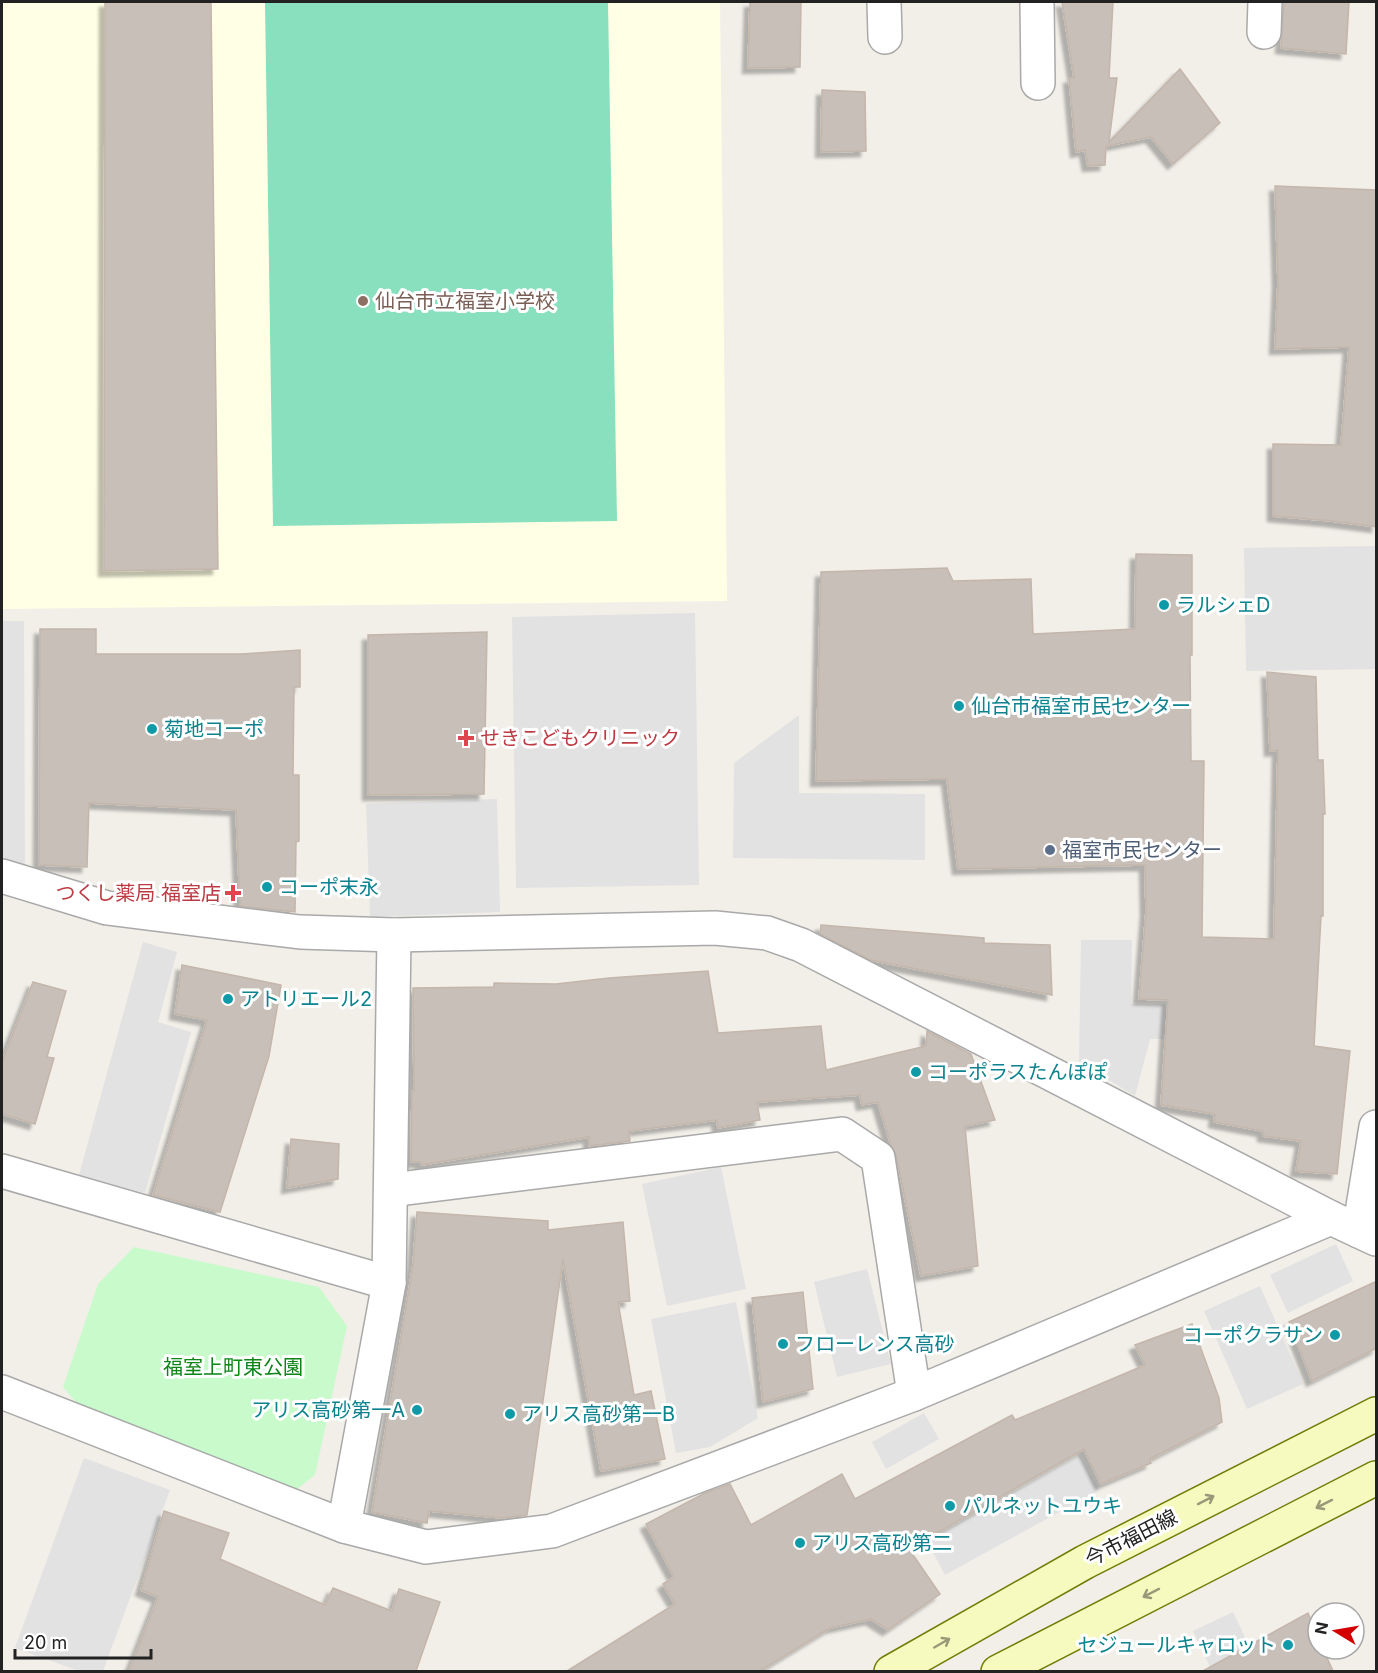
<svg xmlns="http://www.w3.org/2000/svg" width="1378" height="1673" font-family="Inter,'Noto Sans JP',sans-serif">
<defs>
<filter id="shadow"><feDropShadow dx="-5.5" dy="5.5" stdDeviation="1.5" flood-color="#0004"/></filter>
</defs>
<rect width="100%" height="100%" fill="#f2efe9"/>
<path fill="#ffffe5" d="M2,2h718l7,599 -725,8z"/>
<path fill="#c8facc" d="M134,1247l185,40 28,39 -32,149 -23,18 -206,-79 -23,-27 35,-103z"/>
<path fill="#88e0be" d="M265,2h343l9,519 -344,5z"/>
<g fill="#e2e2e2">
<path d="M1376,546v123l-130,2 -2,-123z"/>
<path d="M695,613l4,272 -183,3 -4,-271z"/>
<path d="M2,621h22l1,244 -23,-7z"/>
<path d="M799,715v78l126,1v66l-192,-2 1,-95z"/>
<path d="M497,799l3,113 -130,5 -4,-113z"/>
<path d="M1081,940h51l-1,64 118,1v34h-99l-15,57 -56,-34z"/>
<path d="M143,942l34,10 -19,70 33,10 -46,161 -66,-18z"/>
<path d="M721,1167l25,122 -79,17 -25,-122z"/>
<path d="M1336,1244l17,37 -65,32 -18,-38z"/>
<path d="M867,1269l24,95 -54,13 -23,-95z"/>
<path d="M1260,1286l43,98 -56,25 -43,-98z"/>
<path d="M736,1302l22,116 -48,29 -34,6 -25,-134z"/>
<path d="M924,1413l15,26 -53,30 -14,-27z"/>
<path d="M1080,1455l19,35 -154,85 -18,-34z"/>
<path d="M84,1458l86,32 -67,181h-24l-64,-23z"/>
<path d="M1233,1612l28,59h-49l-19,-40z"/>
</g>
<g fill="#c7bfb8" stroke="#c4b6ab" stroke-width="1.5" filter="url(#shadow)">
<path d="M105,2h106l7,567 -114,2z"/>
<path d="M750,2h51l-1,65 -52,1z"/>
<path d="M1062,2h51l-4,76h8l-8,64 71,-73 40,54 -47,41 -22,-27 -45,9 -1,19 -17,1 -3,-16 -9,2 -7,-74h5z"/>
<path d="M1284,2h65l-3,52 -65,-6z"/>
<path d="M822,90l43,2 1,59 -45,1z"/>
<path d="M1275,186l102,4v337l-46,-6 -58,-5v-72l68,1 8,-98 -74,2 3,-67z"/>
<path d="M1136,554l56,1v100h-2l1,106h13l-2,176 72,2 4,-189 -8,1 -3,-79 49,5 2,83h5l2,54h-2v102h-2l-7,130 36,5 -13,123 -41,-3 5,-30 -38,-5v-5l-49,-9 1,-8 -54,-9 7,-105 -29,-1 7,-88 -1,-46 -187,4 -11,-90 -131,2 5,-209 126,-4 6,13 78,-2 2,55 102,-5z"/>
<path d="M40,629h56v25h145l59,-4v37h-6l-1,88h6v66l-3,1 -1,70 -55,-6 -4,-96 -147,-7 -2,64 -48,-2z"/>
<path d="M487,632l-3,162 -116,1v-160z"/>
<path d="M821,925l163,13v5l66,2 2,50 -182,-35 -50,-26z"/>
<path d="M182,965l99,20 -12,71 -49,156 -67,-17 54,-175 -32,-6z"/>
<path d="M708,971l10,62 103,-7 5,44 100,-24 1,-15 44,23 24,66 -30,6 13,140 -57,10 -25,-121 -5,-10 -13,-43 -16,3 -2,-10 -103,7 3,18 -42,8 -1,-8 -88,11 1,10 -41,5v-9l-168,28v-3h-10l1,-71h2l-1,-103 81,-1v-4l62,1 53,-6z"/>
<path d="M33,982l33,9 -19,66 7,1 -19,66 -33,-10v-52z"/>
<path d="M291,1139l48,5 -1,35 -51,9z"/>
<path d="M417,1212l131,9v9l75,-8 7,79 -12,1 16,93 17,-4 14,68 -64,12 -38,-212 -36,256 -25,3 -73,-7 -2,12 -55,-11 41,-247z"/>
<path d="M1377,1281v67l-65,33 -23,-59z"/>
<path d="M803,1292l10,97 -50,13 -11,-104z"/>
<path d="M1192,1324l27,74 3,24 -72,37 1,4 -50,21 -17,-35 -175,100 31,45 -52,36 -17,-11 -41,9 -70,43h-193l108,-67 -12,-20 11,-7 -28,-53 59,-31 25,-9 21,41 91,-51 13,25 157,-84 3,5 130,-55 -10,-20z"/>
<path d="M164,1511l65,22 -9,26 105,46 8,-17 59,23 7,-22 41,13 -24,69h-287l29,-74 -17,-7z"/>
<path d="M1308,1613l10,23v13h5l10,22h-130z"/>
</g>
<g fill="none" stroke-linecap="round" stroke-linejoin="round">
<defs>
<g id="street">
<path d="M884,2l1,35"/>
<path d="M1037,2l1,81"/>
<path d="M1264,32l1,-30"/>
<path d="M2,876l105,32 193,24 94,3 321,-7 52,5 34,12 530,273 45,21"/>
<path d="M2,1171l387,112"/>
<path d="M391,1190l451,-56 36,24 36,236"/>
<path d="M1359,1231l17,-104"/>
<path d="M2,1392l342,134 82,21 126,-16 362,-137 417,-176"/>
<path d="M344,1526l45,-243 5,-348"/>
</g>
<g id="secondary">
<path d="M891,1672l194,-110 291,-148"/>
<path d="M998,1672l378,-194"/>
</g>
</defs>
<use href="#street" stroke="#a9a9a9" stroke-width="36"/>
<use href="#secondary" stroke="#707d05" stroke-width="36"/>
<use href="#street" stroke="#fff" stroke-width="33"/>
<use href="#secondary" stroke="#f7fabf" stroke-width="33"/>
</g>
<defs><path id="oneway-shaft" d="M-6 0H5M1.5-3L5.5 0L1.5 3" fill="none" stroke-width="1.6" stroke-linecap="round" stroke-linejoin="round" transform="scale(1.5)"/></defs>
<g stroke="#979978">
<use href="#oneway-shaft" transform="translate(1206 1500) rotate(-27)"/>
<use href="#oneway-shaft" transform="translate(1324 1504) rotate(153)"/>
<use href="#oneway-shaft" transform="translate(1151 1593) rotate(153)"/>
<use href="#oneway-shaft" transform="translate(942 1643) rotate(-30)"/>
</g>
<circle fill="#8d6e63" stroke="#fff" stroke-width="2" cx="363" cy="301" r="6"/>
<g fill="#0f9aa8" stroke="#fff" stroke-width="2">
<circle cx="1164" cy="605" r="6"/>
<circle cx="959" cy="706" r="6"/>
<circle cx="152" cy="729" r="6"/>
<circle cx="267" cy="887" r="6"/>
<circle cx="228" cy="999" r="6"/>
<circle cx="916" cy="1072" r="6"/>
<circle cx="1335" cy="1335" r="6"/>
<circle cx="783" cy="1344" r="6"/>
<circle cx="417" cy="1410" r="6"/>
<circle cx="510" cy="1414" r="6"/>
<circle cx="950" cy="1506" r="6"/>
<circle cx="800" cy="1543" r="6"/>
<circle cx="1288" cy="1645" r="6"/>
</g>
<g fill="#e0444e" stroke="#fff" stroke-width="2">
<path d="M463 729h6v6h6v6h-6v6h-6v-6h-6v-6h6z"/>
<path d="M230 884h6v6h6v6h-6v6h-6v-6h-6v-6h6z"/>
</g>
<circle fill="#5c6f8a" stroke="#fff" stroke-width="2" cx="1050" cy="850" r="6"/>
<g text-anchor="middle" stroke-width="6" stroke-linejoin="round" paint-order="stroke">
<g font-size="20" fill="#785e54" stroke="#fff" text-anchor="start">
<text x="375" y="308">仙台市立福室小学校</text>
</g>
<g font-size="20" fill="#0d838f" stroke="#fff" text-anchor="start">
<text x="1176" y="612">ラルシェD</text>
<text x="971" y="713">仙台市福室市民センター</text>
<text x="164" y="736">菊地コーポ</text>
<text x="279" y="894">コーポ末永</text>
<text x="240" y="1006">アトリエール2</text>
<text x="928" y="1079">コーポラスたんぽぽ</text>
<text x="1323" y="1342" text-anchor="end">コーポクラサン</text>
<text x="795" y="1351">フローレンス高砂</text>
<text x="405" y="1417" text-anchor="end">アリス高砂第一A</text>
<text x="522" y="1421">アリス高砂第一B</text>
<text x="962" y="1513">パルネットユウキ</text>
<text x="812" y="1550">アリス高砂第二</text>
<text x="1276" y="1652" text-anchor="end">セジュールキャロット</text>
</g>
<g font-size="20" fill="#be3a42" stroke="#fff" text-anchor="start">
<text x="480" y="745">せきこどもクリニック</text>
<text x="221" y="900" text-anchor="end">つくし薬局 福室店</text>
</g>
<g font-size="20" fill="#4e5e75" stroke="#fff" text-anchor="start">
<text x="1062" y="857">福室市民センター</text>
</g>
<g font-size="20" fill="#0c8416" stroke="#fff">
<text x="233" y="1374">福室上町東公園</text>
</g>
<g font-size="20" fill="#222" stroke="#fff">
<text transform="translate(1131 1538) rotate(-27)" y="7">今市福田線</text>
</g>
</g>
<rect width="1378" height="1673" fill="none" stroke="#222222" stroke-width="6"/>
<g transform="translate(1336 1631) rotate(281)"><circle r="28" fill="#ffffff" stroke="#a7a7a7" stroke-width="1.5"/>
<path d="M0-4.5L10 22L0 15L-10 22Z" fill="#d40000"/>
<text y="-9" font-size="16" font-weight="bold" text-anchor="middle" fill="#222222">N</text>
</g>
<path d="M15 1649v9h136v-9" fill="none" stroke="#222222" stroke-width="3"/>
<text x="24" y="1649" font-size="18" fill="#222222" stroke="#ffffff" stroke-width="4.5" paint-order="stroke">20 m</text>
</svg>
